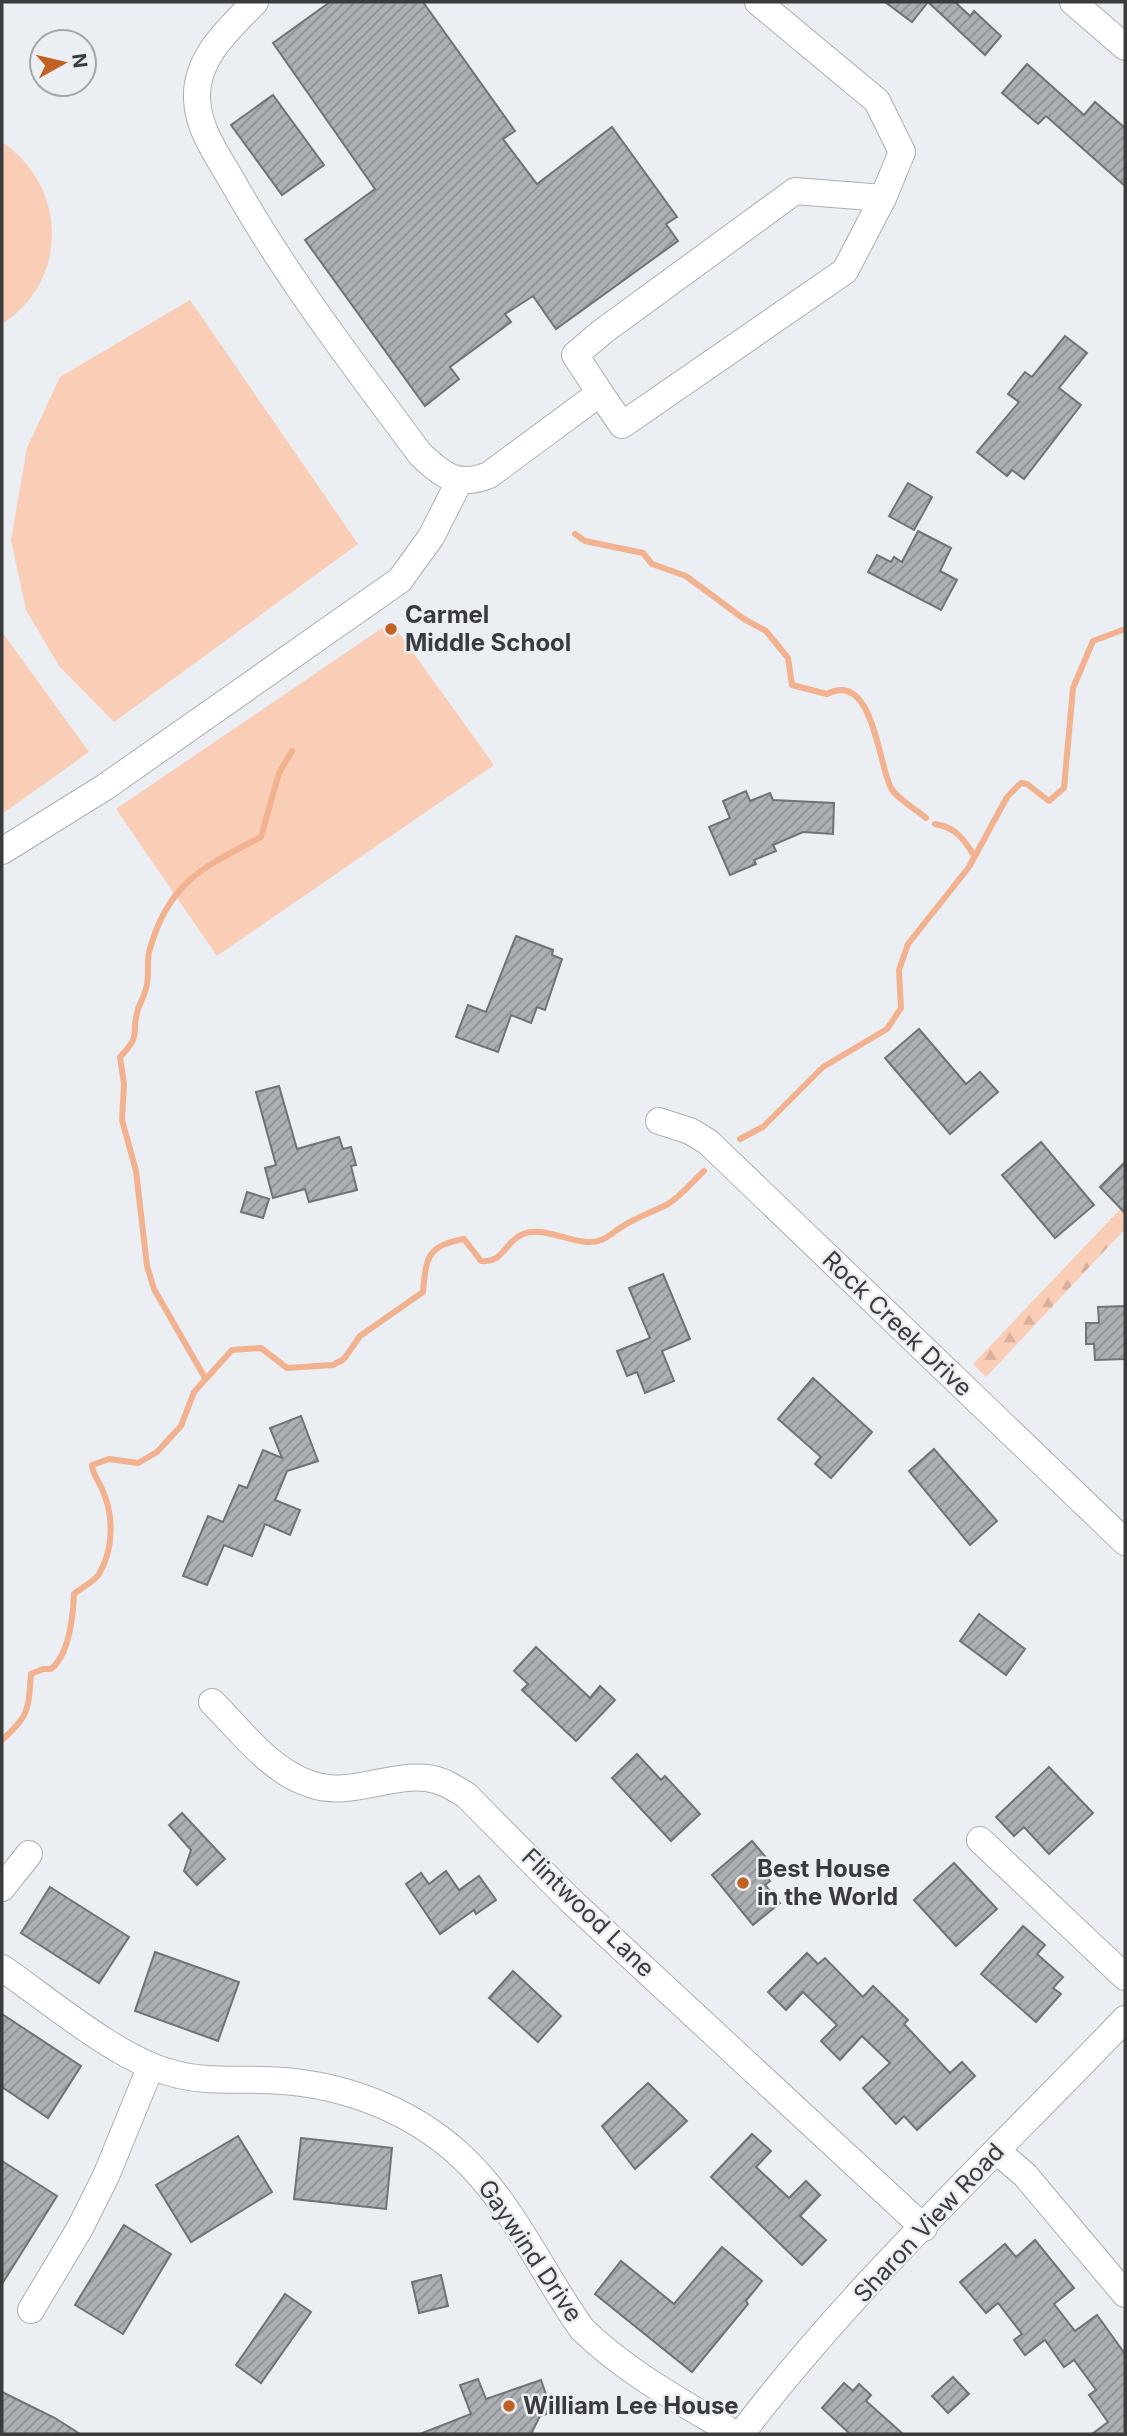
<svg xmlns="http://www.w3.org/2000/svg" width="1127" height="2436" font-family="Inter,sans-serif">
<defs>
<pattern id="forest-firs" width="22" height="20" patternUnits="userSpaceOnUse" patternTransform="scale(1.75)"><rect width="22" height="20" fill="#facdb6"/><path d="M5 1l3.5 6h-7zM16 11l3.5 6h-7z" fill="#d7b19d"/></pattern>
<pattern id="building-hatch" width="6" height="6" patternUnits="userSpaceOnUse" patternTransform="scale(1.75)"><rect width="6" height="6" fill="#acafb3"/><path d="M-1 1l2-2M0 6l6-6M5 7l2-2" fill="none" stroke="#8d9093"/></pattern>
</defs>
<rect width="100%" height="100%" fill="#ebeef2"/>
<g fill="#facdb6">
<path d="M2,142c65,44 68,138 0,182z"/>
<path d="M190,300l168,244 -244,178 -55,-56 -33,-56 -15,-70 16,-92 33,-71z"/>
<path d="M391,622l103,143 -277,191 -101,-147z"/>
<path d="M2,632l87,120 -87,62z"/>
</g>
<path fill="url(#forest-firs)" d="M1125,1204v25l-139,148 -13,-13z"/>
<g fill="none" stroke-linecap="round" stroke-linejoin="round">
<g stroke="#f2b18f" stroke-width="6">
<path d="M575,534l10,7 58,12 9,11 34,12 58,43 22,12 22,27 4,27 35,9c45,-24 51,66 63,92 5,12 26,23 36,32"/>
<path d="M935,824c20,3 28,14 38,30"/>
<path d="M740,1139l23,-12 60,-60 64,-38 14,-21 -2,-38 9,-26 61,-77 38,-70 14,-14 6,1 22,17 15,-13 9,-100 20,-47 32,-12"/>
<path d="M205,1378l-51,-89 -7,-23 -11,-95 -14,-51 2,-36 -4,-27c23,-24 10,-21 18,-48 3,-8 8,-16 9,-25 2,-11 0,-22 2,-32 19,-70 53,-84 112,-115l18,-64 13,-22"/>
<path d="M2,1740c28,-25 26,-30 29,-66l12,-5h8c18,-14 22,-53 23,-75 7,-6 20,-12 25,-20 15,-25 15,-59 3,-85 -4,-10 -9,-13 -10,-24l17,-6 29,4 19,-11 24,-26 13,-34 38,-42 29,-2 26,20 46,-3 11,-6 16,-23 63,-44c3,-34 4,-47 41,-53l17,22c23,2 23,-19 42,-27 18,-8 45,7 64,8 15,1 21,-6 33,-14 14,-10 33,-16 48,-24 13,-8 24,-22 36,-33"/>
</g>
</g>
<g fill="url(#building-hatch)" stroke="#707376" stroke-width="2">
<path d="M330,2h93l92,129 -12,8 34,45 75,-57 65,90 -11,7 12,17 -122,88 -23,-33 -28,18 6,8 -61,45 9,12 -34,27 -120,-166 70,-51 -102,-146z"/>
<path d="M885,2h70l15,14 4,-5 27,25 -16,19 -57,-53 -16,20z"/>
<path d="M1027,64l57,51 11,-13 30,26v58l-79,-70 -8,8 -36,-31z"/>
<path d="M273,95l51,70 -42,30 -51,-70z"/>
<path d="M1065,336l22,17 -28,35 22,17 -57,74 -12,-9 -5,6 -30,-24 42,-50 -11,-8 17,-22 7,5z"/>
<path d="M908,483l24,14 -18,33 -25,-14z"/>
<path d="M918,531l33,17 -11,23 17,9 -16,30 -73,-38 9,-17 14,7 3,-5 8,5z"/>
<path d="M746,791l4,10 20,-8 3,7 61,3 -1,31 -30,-2 -30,13 3,6 -22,9 2,4 -26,11 -21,-48 21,-9 -7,-17z"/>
<path d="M516,936l37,14 -1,5 10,4 -17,51 -8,-3 -6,16 -20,-8 -13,37 -42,-15 12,-32 18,7z"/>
<path d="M919,1029l47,55 14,-12 18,20 -48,42 -65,-76z"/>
<path d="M279,1086l18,63 42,-12 4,12 8,-2 5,18 -5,1 6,24 -48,12 -4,-13 -32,9 -8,-30 11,-3 -20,-73z"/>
<path d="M1041,1142l53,63 -39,33 -53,-63z"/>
<path d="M1125,1162v51l-25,-26z"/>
<path d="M247,1192l22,7 -6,19 -22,-6z"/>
<path d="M663,1274l27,65 -28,12 12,30 -29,12 -8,-21 -10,4 -10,-25 33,-13 -21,-50z"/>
<path d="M1125,1306v53l-30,1 -1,-16h-8v-21h13l-1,-16z"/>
<path d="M813,1378l59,54 -41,46 -16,-14 6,-7 -43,-38z"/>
<path d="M301,1416l17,45 -31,10 -12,29 25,10 -10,25 -25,-11 -13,32 -28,-11 -17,40 -24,-9 25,-60 15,6 16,-37 8,3 16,-38 19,8 -12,-30z"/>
<path d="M934,1449l63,72 -27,24 -61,-74z"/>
<path d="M979,1614l46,35 -19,26 -46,-34z"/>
<path d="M536,1647l54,51 10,-12 15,14 -39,41 -54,-51 6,-6 -14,-13z"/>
<path d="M637,1754l24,26 4,-4 35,38 -29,27 -59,-63z"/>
<path d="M1049,1767l44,46 -44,41 -25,-27 -10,9 -18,-19z"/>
<path d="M182,1813l43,46 -28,26 -13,-14 7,-21 -22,-25z"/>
<path d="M752,1841l17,20 -9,7 10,13 -5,4 15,18 -27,22 -41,-50z"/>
<path d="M954,1863l43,46 -41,37 -42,-46z"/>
<path d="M446,1871l13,19 20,-14 17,24 -20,14 -2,-4 -34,24 -34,-50 15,-11 8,11z"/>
<path d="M50,1887l79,50 -30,46 -78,-50z"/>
<path d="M1023,1926l22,19 -8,9 26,23 -10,11 8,6 -25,28 -55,-48z"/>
<path d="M155,1952l84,30 -21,59 -83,-30z"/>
<path d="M807,1953l11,11 7,-6 38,39 10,-11 35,34 -4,4 46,49 12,-11 13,14 -58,54 -13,-14 -8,8 -33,-36 27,-25 -28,-27 -22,24 -19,-19 16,-16 -34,-33 -17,18 -18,-18z"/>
<path d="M513,1971l48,45 -23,26 -49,-44z"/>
<path d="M2,2014l79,52 -33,52 -46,-31z"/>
<path d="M648,2083l39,38 -52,48 -33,-43z"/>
<path d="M752,2134l19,17 -15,16 33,31 17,-17 14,14 -20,21 26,24 -24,25 -91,-88z"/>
<path d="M238,2136l34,56 -81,50 -35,-57z"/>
<path d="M301,2138l91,10 -6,61 -92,-10z"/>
<path d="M2,2161l55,35 -55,88z"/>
<path d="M124,2225l47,29 -48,80 -48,-29z"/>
<path d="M1035,2240l39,48 -20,16 21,27 22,-16 28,39v80h-33l16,-12 -19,-27 7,-5 -22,-30 -10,7 -19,-27 -20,15 -11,-15 8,-6 -24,-31 -12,10 -26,-31 45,-38 11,13z"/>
<path d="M722,2247l40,34 -16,20 2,3 -56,68 -97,-78 26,-33 53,43z"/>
<path d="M441,2275l7,31 -29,7 -7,-31z"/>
<path d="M285,2294l26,18 -50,71 -25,-18z"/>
<path d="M953,2377l16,17 -21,19 -16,-17z"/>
<path d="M478,2379l8,20 55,-19 11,32 -12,4 -9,18h-111l51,-20 -11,-29z"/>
<path d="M844,2383l9,8 6,-7 12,11 -5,6 37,33h-53l-28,-26z"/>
<path d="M2,2392l53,26 25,16h-78z"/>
</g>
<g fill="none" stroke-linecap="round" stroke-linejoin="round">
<defs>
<g id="minor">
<path d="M255,2c-26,27 -60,56 -58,97 1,32 23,60 38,87 54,95 120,180 185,268 22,21 38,34 69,21l111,-82 22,32 223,-154 38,-73 19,-46 -25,-51 -119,-99"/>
<path d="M1073,2l52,45"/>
<path d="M600,393l-25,-38 27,-23 193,-141 88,7"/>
<path d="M2,851l103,-64 295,-207 31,-43 28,-55"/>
<path d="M659,1121l31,10 18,11 417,400"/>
<path d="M212,1702c29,29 58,69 98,82 39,14 77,-10 117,-6 15,2 26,9 39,17l103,104 355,329"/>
<path d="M980,1840l145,137"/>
<path d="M2,1888l27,-34"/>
<path d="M2,1968c45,31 115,90 166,104 32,10 61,7 94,8 72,1 145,26 199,76 51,47 81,117 121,173 45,44 100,73 153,105"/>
<path d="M997,2151l28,24 100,119"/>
<path d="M31,2310l49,-82 26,-52 45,-110"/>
<path d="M741,2434c113,-149 255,-280 384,-415"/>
</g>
</defs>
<use href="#minor" stroke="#acafb2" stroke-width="28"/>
<use href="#minor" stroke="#fff" stroke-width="26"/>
</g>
<g fill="#c26124" stroke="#ebeef2" stroke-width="2.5">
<circle cx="391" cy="629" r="7"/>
<circle cx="743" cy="1883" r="7"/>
<circle cx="509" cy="2406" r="7"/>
</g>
<g text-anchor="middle" stroke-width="5" stroke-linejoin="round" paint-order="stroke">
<g font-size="24" font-weight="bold" fill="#3a3b3d" stroke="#ebeef2" text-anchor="start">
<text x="405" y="623">Carmel<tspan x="405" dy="28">Middle School</tspan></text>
<text x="757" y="1877">Best House<tspan x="757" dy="28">in the World</tspan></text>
<text x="523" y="2414">William Lee House</text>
</g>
<g font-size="24" fill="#3a3b3d" stroke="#ebeef2">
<text transform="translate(897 1324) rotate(44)" y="8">Rock Creek Drive</text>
<text transform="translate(588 1913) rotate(44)" y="8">Flintwood Lane</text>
<text transform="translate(929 2223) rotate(-47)" y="8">Sharon View Road</text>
<text transform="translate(530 2251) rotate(56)" y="8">Gaywind Drive</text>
</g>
</g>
<rect width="1127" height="2436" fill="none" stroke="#3a3b3d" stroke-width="7"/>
<g transform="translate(63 63) rotate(82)"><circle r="33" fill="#ebeef2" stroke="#a4a6aa" stroke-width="2"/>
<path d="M0-5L12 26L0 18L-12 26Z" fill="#c26124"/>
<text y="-10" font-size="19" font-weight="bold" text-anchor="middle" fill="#3a3b3d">N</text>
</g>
</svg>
